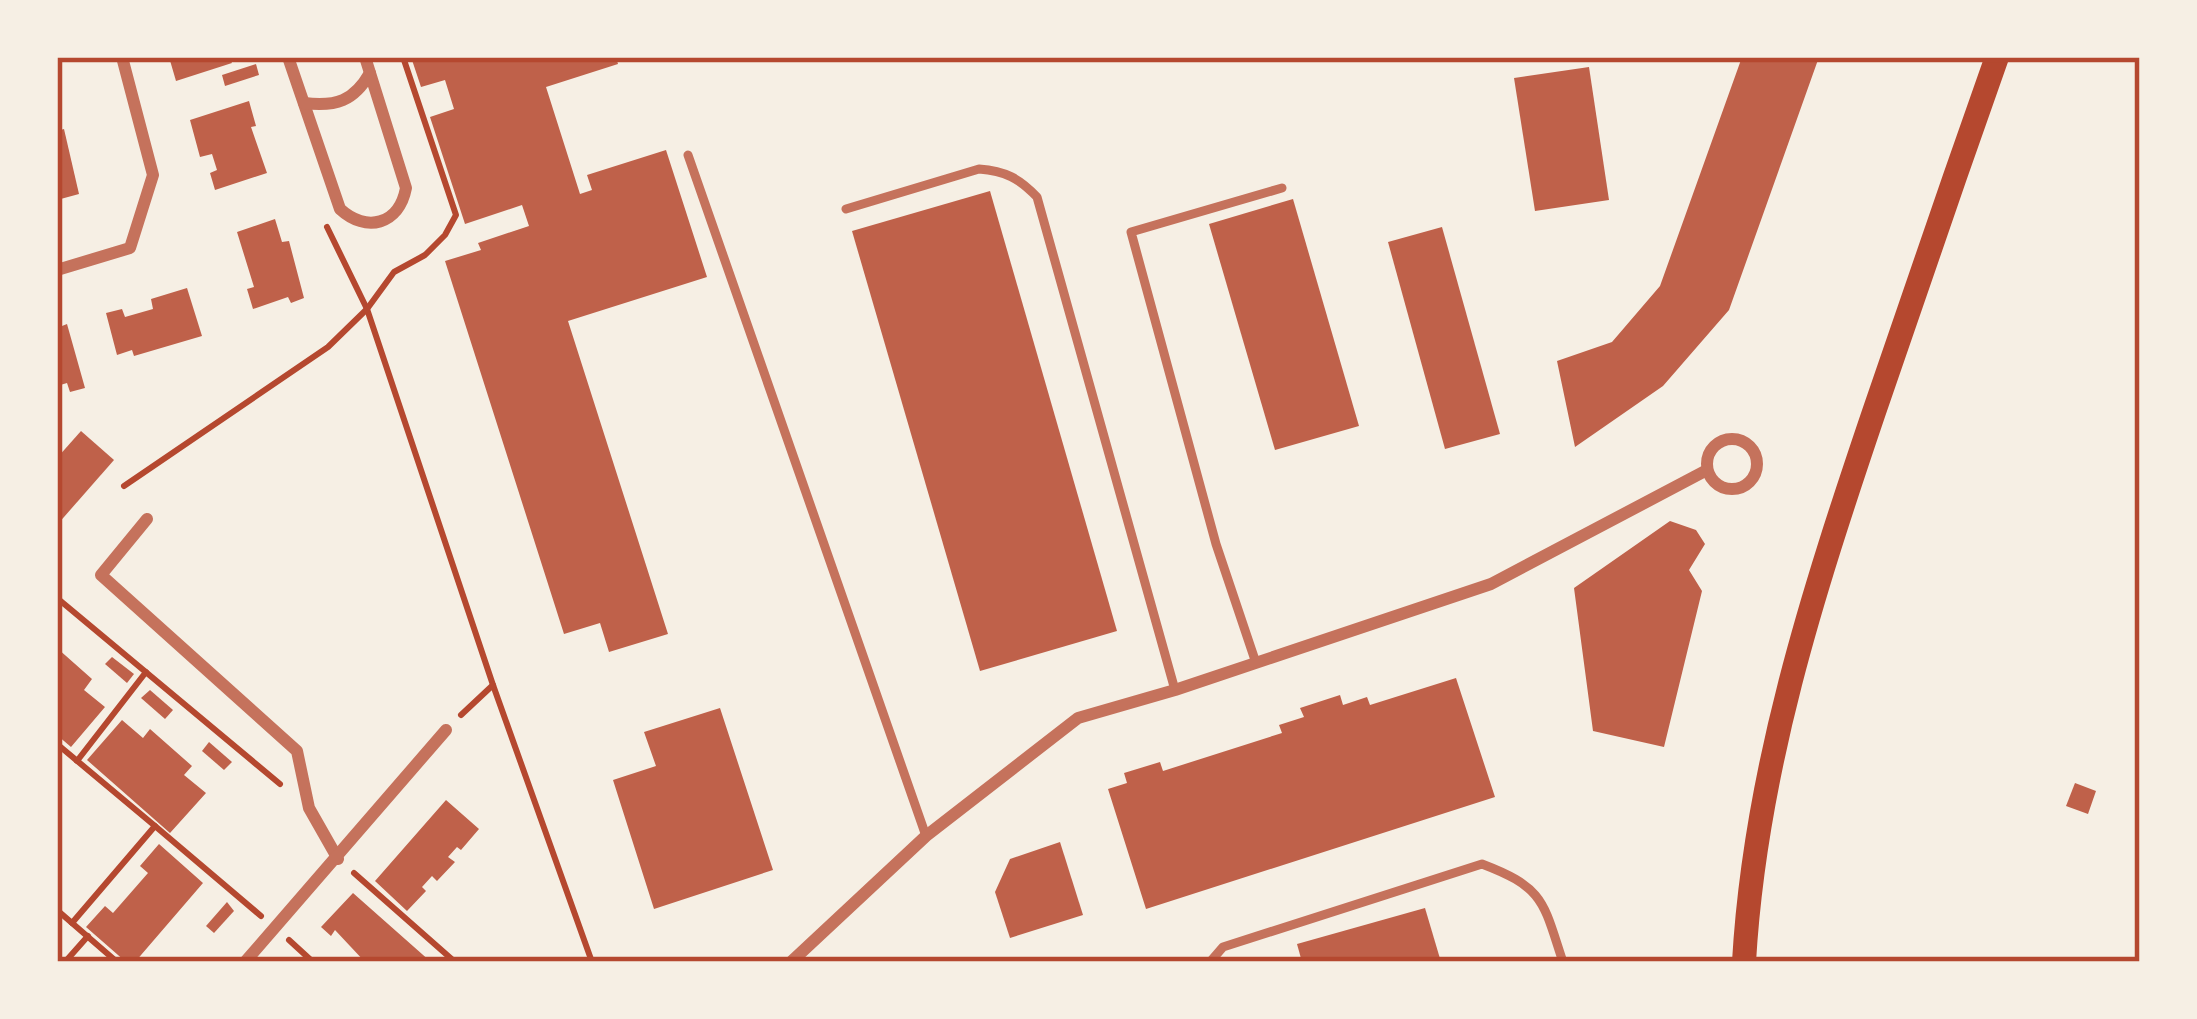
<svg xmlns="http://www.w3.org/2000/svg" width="2197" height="1019" font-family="Manrope,sans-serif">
<rect width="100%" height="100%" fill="#f6efe4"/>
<g fill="#bf614a">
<path d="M169,57h60l3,6 -56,18z"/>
<path d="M411,57h205l2,7 -72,23 34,107 12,-4 -5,-15 79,-25 41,127 -139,44 100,313 -59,18 -9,-29 -36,11 -119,-373 36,-11 -3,-7 51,-17 -7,-21 -57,19 -35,-107 24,-8 -9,-29 -24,7z"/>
<path d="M1742,57h77l-90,253 -66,76 -88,61 -18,-86 55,-19 48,-56z"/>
<path d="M256,64l3,11 -34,11 -3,-11z"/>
<path d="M1589,67l20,133 -74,11 -21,-133z"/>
<path d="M249,101l7,25 -5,1 16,46 -52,17 -5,-17 7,-3 -5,-16 -12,3 -10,-37z"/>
<path d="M64,129l15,65 -22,6v-69z"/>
<path d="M990,191l127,440 -137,40 -128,-440z"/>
<path d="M1293,199l66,227 -84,24 -66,-226z"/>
<path d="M275,219l7,23 7,-1 15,57 -13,5 -3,-6 -35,12 -6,-20 7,-2 -17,-55z"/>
<path d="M1442,227l58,207 -55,15 -57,-207z"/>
<path d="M187,288l15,48 -68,20 -2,-6 -15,5 -11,-42 16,-4 3,8 28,-8 -2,-10z"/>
<path d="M67,324l18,64 -15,4 -3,-9 -10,3v-58z"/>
<path d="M81,431l33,29 -57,65v-67z"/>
<path d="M1670,521l26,9 9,14 -16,26 13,21 -38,156 -71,-16 -19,-143z"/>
<path d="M57,648l35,31 -8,11 21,17 -34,40 -14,-12z"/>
<path d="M112,657l22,17 -7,9 -22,-19z"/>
<path d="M1456,678l39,119 -349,112 -38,-120 19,-6 -3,-10 36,-11 3,9 119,-38 -3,-8 25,-8 -4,-9 40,-13 3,10 24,-8 3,8z"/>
<path d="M150,690l23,20 -8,9 -24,-21z"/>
<path d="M720,708l53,162 -119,39 -41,-129 43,-14 -12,-34z"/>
<path d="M122,720l21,18 7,-9 42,37 -8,9 22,18 -36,40 -83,-73z"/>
<path d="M209,742l23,20 -8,8 -22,-19z"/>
<path d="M2075,783l21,8 -8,23 -22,-8z"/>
<path d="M446,800l33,29 -18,21 -4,-3 -9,10 7,5 -18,19 -5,-5 -10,11 4,4 -19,20 -32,-30z"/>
<path d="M1060,842l23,73 -73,23 -15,-46 15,-33z"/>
<path d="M159,844l44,39 -68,79h-9l-40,-35 19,-21 8,7 35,-40 -8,-7z"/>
<path d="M353,893l78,69h-66l-30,-32 -4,6 -10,-9z"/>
<path d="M227,902l7,9 -20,22 -8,-7z"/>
<path d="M1425,908l16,54h-139l-5,-18z"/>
</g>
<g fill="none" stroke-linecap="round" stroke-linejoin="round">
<g stroke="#b5482f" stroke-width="6">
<path d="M327,227l40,82 126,376 99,277"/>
<path d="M124,486l204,-139 39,-38 27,-37 31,-17 20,-20 11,-20 -53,-158"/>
<path d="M57,598l223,186"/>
<path d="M461,715l32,-30"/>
<path d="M57,744l98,82 -83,97 -15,-13"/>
<path d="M77,761l69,-89"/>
<path d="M155,826l106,90"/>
<path d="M354,873l101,89"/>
<path d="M72,923l45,39"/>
<path d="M289,940l24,22"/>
<path d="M65,962l23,-26"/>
</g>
<g stroke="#c5725c" stroke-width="9">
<path d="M688,155l238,681"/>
<path d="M846,209l133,-40c26,2 40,9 58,28l138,493"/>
<path d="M1256,663l-40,-119 -85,-312 151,-44"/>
<path d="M1210,962l13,-15 259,-83c63,24 61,38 81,98"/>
</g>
<g stroke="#c5725c" stroke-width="12">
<path d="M288,57l52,152c26,24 59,16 66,-21l-41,-131"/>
<path d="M304,103c32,4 50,-2 66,-30"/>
<path d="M57,270l73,-22 23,-73 -31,-118"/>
<circle cx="1732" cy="464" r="25"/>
<path d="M147,519l-46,56 196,176 12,57 29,51"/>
<path d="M245,962l201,-232"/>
<path d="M791,962l135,-126 152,-118 97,-28 316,-106 216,-114"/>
</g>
<path stroke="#b5482f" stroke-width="24" d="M1744,962c11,-191 69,-370 130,-550 41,-119 81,-237 123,-355"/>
</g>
<rect width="2197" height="1019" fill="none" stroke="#f6efe4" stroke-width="120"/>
<rect x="60" y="60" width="2077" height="899" fill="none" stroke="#b5482f" stroke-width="4.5"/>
</svg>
